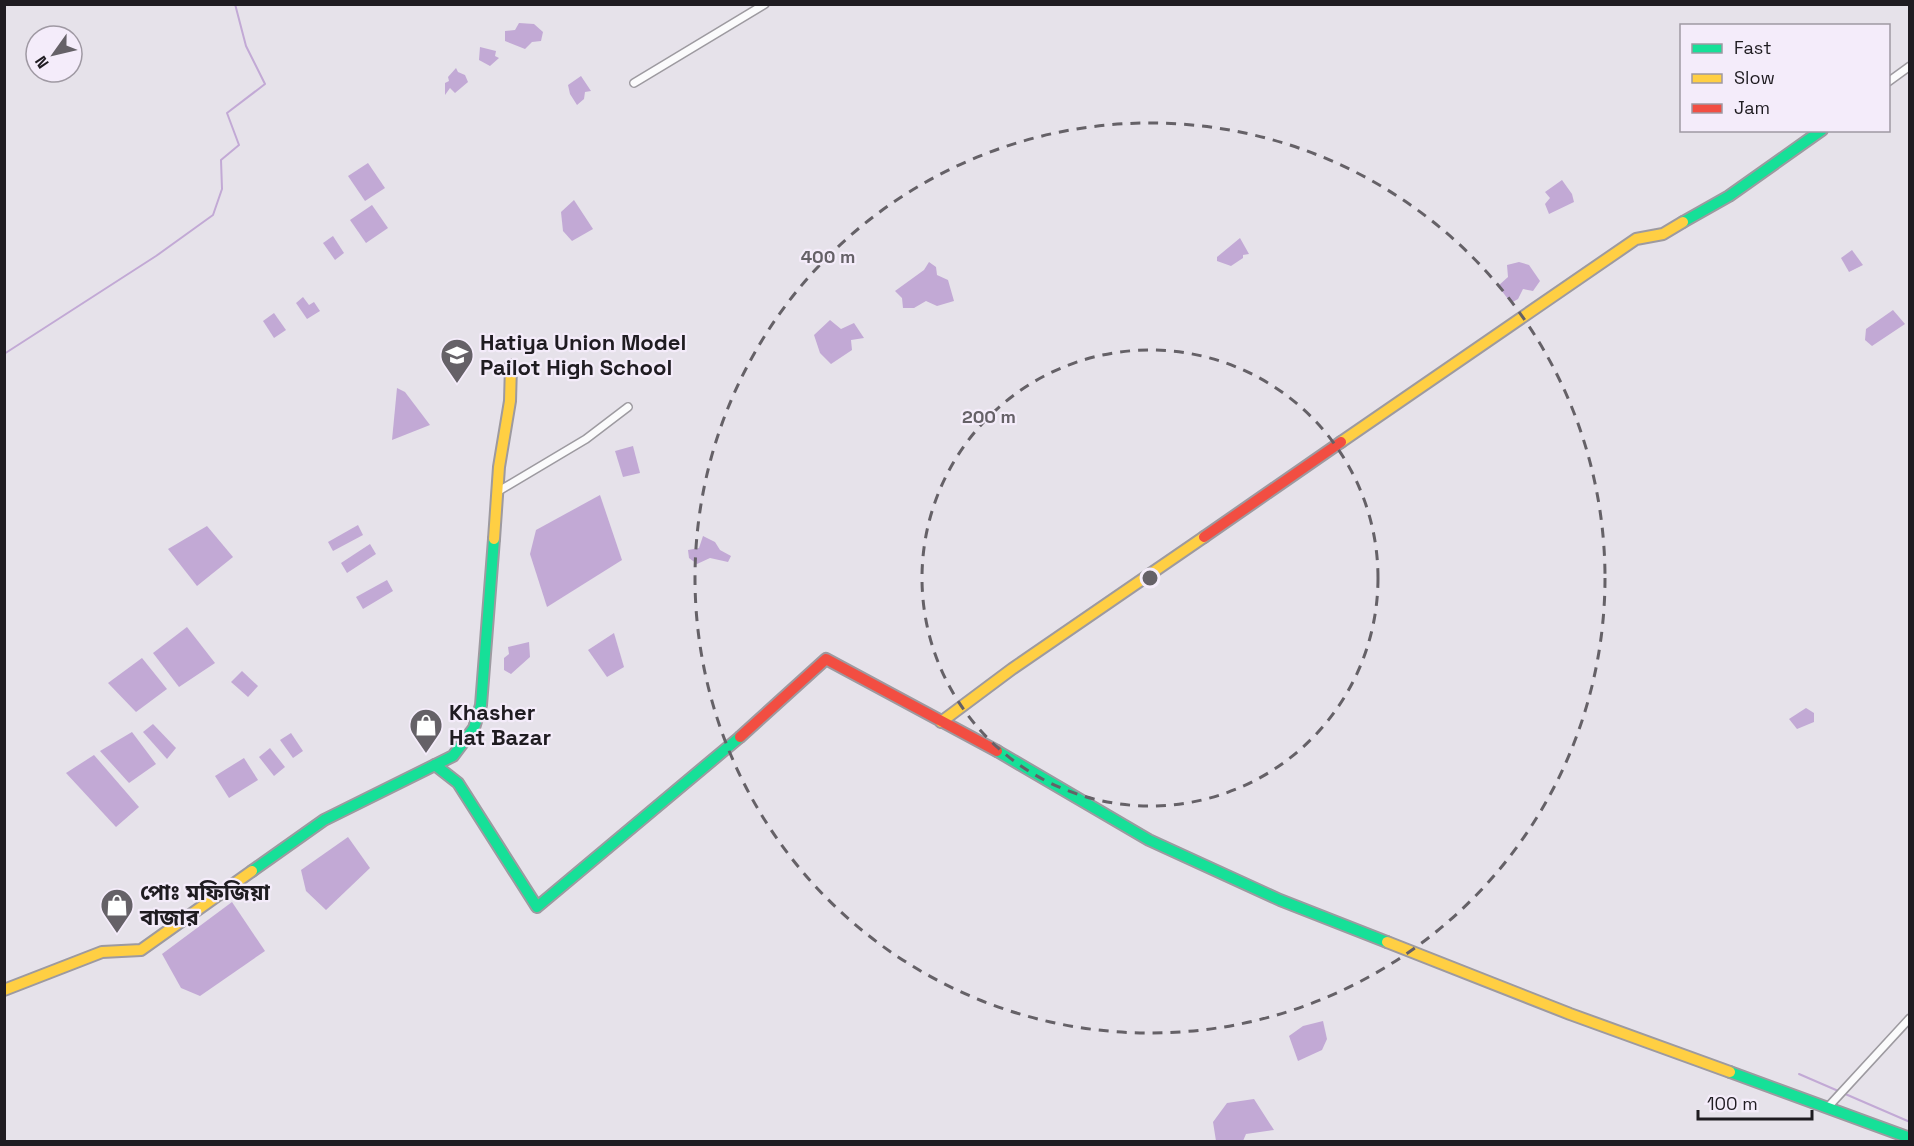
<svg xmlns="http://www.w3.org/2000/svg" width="1914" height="1146" font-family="'Space Grotesk','Noto Sans Bengali',sans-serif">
<rect width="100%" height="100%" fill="#e6e2ea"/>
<g fill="#c2a9d5">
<path d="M519,23l15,1 9,8 -2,9 -9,1 -7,7 -20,-8v-10l10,-1z"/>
<path d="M480,47l16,4 -1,5 4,2 -9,8 -11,-6z"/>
<path d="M456,68l2,4 7,3 3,7 -13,11 -5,-5 -5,7v-12l4,-2 -1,-4z"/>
<path d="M581,76l10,15 -6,1 -1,7 -7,6 -7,-11 -2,-9z"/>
<path d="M368,163l17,25 -20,13 -17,-25z"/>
<path d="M1562,180l10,14 2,8 -25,12 -4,-10 5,-6 -5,-6z"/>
<path d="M574,200l19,29 -21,12 -9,-10 -2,-19z"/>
<path d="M372,205l16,23 -22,15 -16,-23z"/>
<path d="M333,236l11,17 -9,7 -12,-17z"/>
<path d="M1240,238l9,16 -6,1v3l-12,8 -14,-5v-4z"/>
<path d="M1852,250l11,15 -14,7 -8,-14z"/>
<path d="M929,262l7,5 1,8 11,5 6,21 -17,5 -11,-5 -12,7h-11l-1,-10 -7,-7 29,-21z"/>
<path d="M1519,262l10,3 11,16 -7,10 -10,-2 -5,10 -7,4 -13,-17 10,-9 -1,-12z"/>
<path d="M303,297l6,8 5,-3 6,9 -13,8 -11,-16z"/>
<path d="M1893,310l12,14 -33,22 -7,-6 1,-11z"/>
<path d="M274,313l12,17 -12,8 -11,-17z"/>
<path d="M830,320l11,9 13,-6 10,15 -13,2 1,10 -21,14 -11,-11 -6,-18z"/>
<path d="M397,388l8,4 25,33 -38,15z"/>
<path d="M633,446l7,27 -17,4 -8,-26z"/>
<path d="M600,495l22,65 -75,47 -17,-53 6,-24z"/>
<path d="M358,525l5,10 -30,16 -5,-9z"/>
<path d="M207,526l26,31 -36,29 -29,-37z"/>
<path d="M703,536l12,6 5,8 11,6 -3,6 -18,-4 -13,6 -8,-6 -1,-8 11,-2z"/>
<path d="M370,544l6,10 -29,19 -6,-10z"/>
<path d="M387,580l6,11 -30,18 -7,-12z"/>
<path d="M187,627l28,36 -36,24 -26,-34z"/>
<path d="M614,633l10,34 -17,10 -19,-27z"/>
<path d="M529,642l1,15 -19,17 -7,-4v-12l5,-4 -1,-7z"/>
<path d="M142,658l25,31 -31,23 -28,-29z"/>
<path d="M242,671l16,15 -10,11 -17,-15z"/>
<path d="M1806,708l8,5v9l-17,7 -8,-10z"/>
<path d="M153,724l23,24 -9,11 -24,-27z"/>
<path d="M132,732l24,32 -27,19 -29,-32z"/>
<path d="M291,733l12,18 -10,7 -13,-18z"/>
<path d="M270,748l15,19 -11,9 -15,-19z"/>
<path d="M94,755l45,52 -23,20 -50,-54z"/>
<path d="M244,758l14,22 -29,18 -14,-22z"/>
<path d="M348,837l22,31 -44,42 -20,-19 -5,-21z"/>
<path d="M232,902l33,49 -65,45 -19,-8 -19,-34z"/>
<path d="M1323,1021l4,18 -5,11 -24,11 -9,-25 14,-10z"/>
<path d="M1254,1099l20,31 -28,4 -3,7h-27l-3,-19 14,-19z"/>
</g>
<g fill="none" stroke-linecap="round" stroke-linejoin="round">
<g stroke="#c2a9d5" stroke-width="2">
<path d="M4,354l152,-98 57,-41 9,-26 -1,-29 18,-15 -12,-32 38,-29 -19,-38 -11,-42"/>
<path d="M1799,1074l111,48"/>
</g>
<defs>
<g id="street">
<path d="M1888,82l22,-16"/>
<path d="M634,83l131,-79"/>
<path d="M497,492l89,-53 42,-32"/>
<path d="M1828,1107l82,-89"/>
</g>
<g id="fast">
<path d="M1683,222l46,-26 93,-66"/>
<path d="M997,751l152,89 131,60 107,42"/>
<path d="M435,765l23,18 79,124 203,-170"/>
<path d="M252,871l72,-51 129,-64 21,-28 7,-23 13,-166"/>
<path d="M1730,1072l180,66"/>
</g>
<g id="slow">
<path d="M1341,442l295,-203 27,-5 20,-12"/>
<path d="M494,539l5,-72 11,-66 1,-36"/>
<path d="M941,722l71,-53 192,-132"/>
<path d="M1387,942l183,72 160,58"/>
<path d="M4,990l98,-38 39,-2 111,-79"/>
</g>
<g id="jam">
<path d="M1204,537l137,-95"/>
<path d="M740,737l86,-78 171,92"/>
</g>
</defs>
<use href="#street" stroke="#9d9aa0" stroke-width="10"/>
<use href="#fast" stroke="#9d9aa0" stroke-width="14"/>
<use href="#slow" stroke="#9d9aa0" stroke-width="14"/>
<use href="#jam" stroke="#9d9aa0" stroke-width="14"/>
<use href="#street" stroke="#fbfbfc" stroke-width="7"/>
<use href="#fast" stroke="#16e098" stroke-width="10"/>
<use href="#slow" stroke="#ffcf43" stroke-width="10"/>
<use href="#jam" stroke="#f24e42" stroke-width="10"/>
</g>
<g fill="none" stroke="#656167" stroke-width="3" stroke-dasharray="10 8">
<circle cx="1150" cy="578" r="228"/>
<circle cx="1150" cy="578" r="455"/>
</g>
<defs>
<symbol id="school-pin" viewBox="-11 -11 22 30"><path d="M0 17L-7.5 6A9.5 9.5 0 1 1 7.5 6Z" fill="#656167" stroke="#f4ecfa"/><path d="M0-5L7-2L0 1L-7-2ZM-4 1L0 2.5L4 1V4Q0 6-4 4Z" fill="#fff"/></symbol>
<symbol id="shop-pin" viewBox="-11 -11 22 30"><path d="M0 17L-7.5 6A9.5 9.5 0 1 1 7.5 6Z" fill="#656167" stroke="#f4ecfa"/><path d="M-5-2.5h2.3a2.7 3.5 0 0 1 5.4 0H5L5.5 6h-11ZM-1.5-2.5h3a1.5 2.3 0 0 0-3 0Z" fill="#fff"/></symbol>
</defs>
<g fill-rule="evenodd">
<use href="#school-pin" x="438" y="336" width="38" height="52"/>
<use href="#shop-pin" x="407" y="706" width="38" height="52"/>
<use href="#shop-pin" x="98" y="886" width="38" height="52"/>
</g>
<g text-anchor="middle" stroke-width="4.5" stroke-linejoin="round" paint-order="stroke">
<g font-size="22" font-weight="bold" fill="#1f1c21" stroke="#f4ecfa" text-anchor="start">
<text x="480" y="350">Hatiya Union Model<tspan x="480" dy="25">Pailot High School</tspan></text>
<text x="449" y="720">Khasher<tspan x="449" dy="25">Hat Bazar</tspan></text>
<text x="140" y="900">পোঃ মফিজিয়া<tspan x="140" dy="25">বাজার</tspan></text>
</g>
</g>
<circle cx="1150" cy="578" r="9" fill="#656167" stroke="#f4ecfa" stroke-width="3"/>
<g font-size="18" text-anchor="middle" font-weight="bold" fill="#656167" stroke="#f4ecfa" stroke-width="4.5" stroke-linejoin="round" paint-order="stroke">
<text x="828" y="263">400 m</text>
<text x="989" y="423">200 m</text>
</g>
<rect width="1914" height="1146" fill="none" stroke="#1f1c21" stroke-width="12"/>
<rect x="1680" y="24" width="210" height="108" fill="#f4ecfa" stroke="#9f99a3" stroke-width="1.5"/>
<rect x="1692" y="44" width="30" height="9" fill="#16e098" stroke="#9f99a3" stroke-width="1.5"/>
<text x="1734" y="54" font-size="18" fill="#1f1c21">Fast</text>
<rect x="1692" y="74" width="30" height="9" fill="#ffcf43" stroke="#9f99a3" stroke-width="1.5"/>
<text x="1734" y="84" font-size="18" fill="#1f1c21">Slow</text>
<rect x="1692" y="104" width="30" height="9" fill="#f24e42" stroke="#9f99a3" stroke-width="1.5"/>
<text x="1734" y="114" font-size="18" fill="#1f1c21">Jam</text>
<g transform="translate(54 54) rotate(236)"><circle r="28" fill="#f4ecfa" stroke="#9f99a3" stroke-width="1.5"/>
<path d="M0-4.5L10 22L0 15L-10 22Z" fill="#656167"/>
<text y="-9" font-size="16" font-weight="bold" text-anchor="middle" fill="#1f1c21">N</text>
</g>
<path d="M1698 1110v9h114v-9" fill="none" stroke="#1f1c21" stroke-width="3"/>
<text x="1707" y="1110" font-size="18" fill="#1f1c21" stroke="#f4ecfa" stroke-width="4.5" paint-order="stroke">100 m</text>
</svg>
